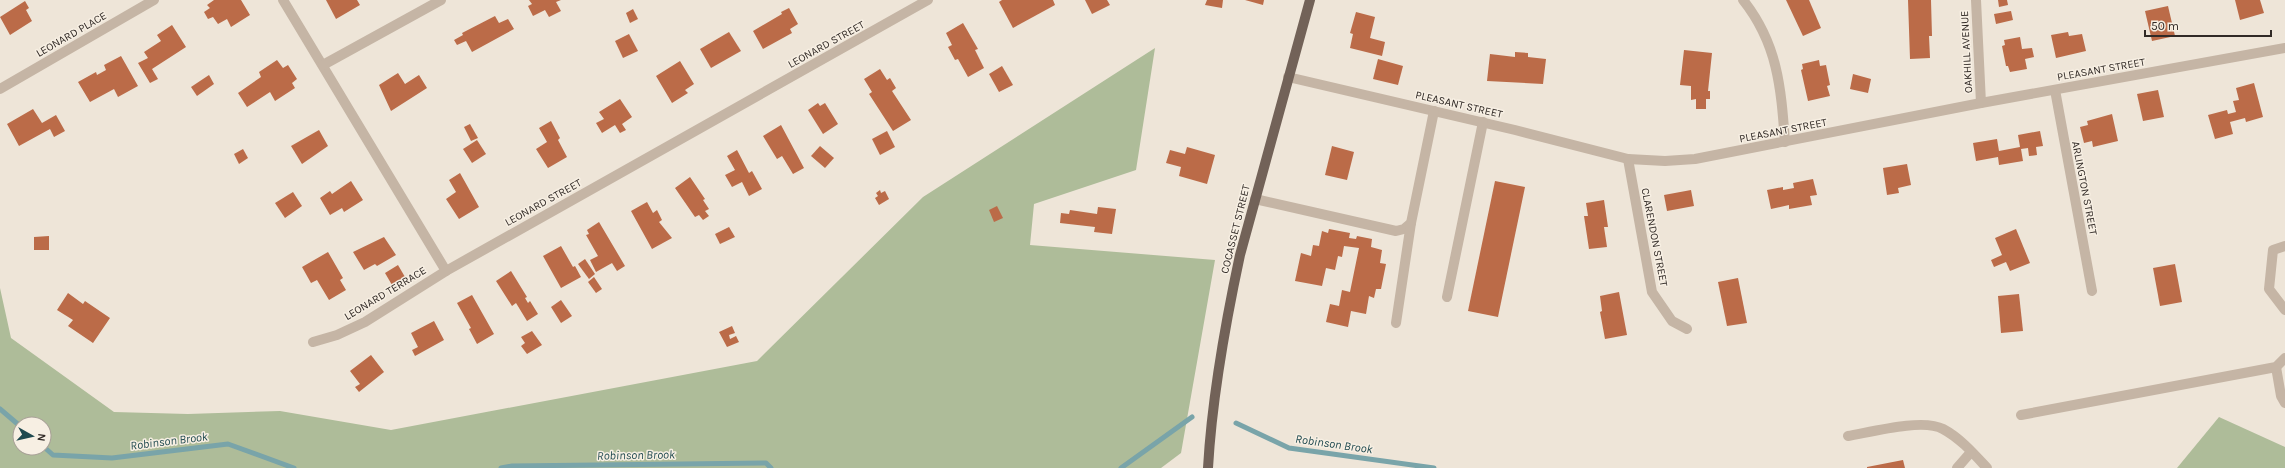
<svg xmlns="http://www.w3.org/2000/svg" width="2285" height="468" font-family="Karla,sans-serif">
<rect width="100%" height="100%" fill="#eee5d8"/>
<g fill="#aebc99" fill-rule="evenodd">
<path d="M1155,48l-19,122 -102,34 -4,41 185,15 -34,193 -20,15h-1161v-180l11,50 103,74 74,2 92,-3 111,19 366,-69 166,-164zM20,424h24v24h-24z"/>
<path d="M2219,417l66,30v21h-108z"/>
</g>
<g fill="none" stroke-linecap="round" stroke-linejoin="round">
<g stroke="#79a4a9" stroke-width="5">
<path d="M0,409l20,17"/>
<path d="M1236,423l53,25 145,20"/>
<path d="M44,447l9,8 59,3 116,-14 66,24"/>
<path d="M501,468l11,-2 254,-3 5,5"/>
<path d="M1121,468l71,-51"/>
</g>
</g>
<g fill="#bb6b48">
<path d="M214,0h27l9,15 -19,12 -4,-8 -9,5 -5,-7 -5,2 -4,-7 6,-4 -3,-3z"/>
<path d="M326,0h31l3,5 -24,14z"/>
<path d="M529,0h32l-5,2 5,9 -12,6 -4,-7 -12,6 -5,-10 4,-2z"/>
<path d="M1002,0h51l2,5 -42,23 -14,-26z"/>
<path d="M1085,0h22l3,5 -18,9z"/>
<path d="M1207,0h16l-1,8 -17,-3z"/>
<path d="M1245,0h19l-1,5z"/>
<path d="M1786,0h23l12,28 -18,8z"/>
<path d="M1908,0h23l1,36h-3l1,22 -20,1z"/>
<path d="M1998,0h9l1,5 -9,2z"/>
<path d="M2235,0h25l4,13 -24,7z"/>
<path d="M25,1l4,7 -3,2 6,11 -22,14 -10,-18z"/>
<path d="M2168,6l7,30 -23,5 -7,-30z"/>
<path d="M789,8l9,16 -8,5 2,4 -29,16 -10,-18 29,-17 -1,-2z"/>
<path d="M633,9l5,10 -8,4 -4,-10z"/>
<path d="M2011,11l2,9 -17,4 -2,-10z"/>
<path d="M1356,12l19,5 -5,21 15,4 -3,14 -32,-8 3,-14 -3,-1z"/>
<path d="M495,16l4,7 9,-4 6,10 -42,23 -6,-11 -9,4 -3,-5 9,-5 -1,-2z"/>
<path d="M963,23l15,26 -3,1 9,18 -16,9 -10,-18 -3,1 -7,-13 4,-2 -6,-12z"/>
<path d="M172,25l14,22 -34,22 6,10 -8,4 -12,-20 10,-5 -4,-6 17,-11 -4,-6z"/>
<path d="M729,32l12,19 -30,17 -11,-19z"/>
<path d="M2068,32l1,4 13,-2 4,17 -30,7 -5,-23z"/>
<path d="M629,34l9,17 -15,7 -8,-17z"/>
<path d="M2020,37l2,12 10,-1 2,9 -9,2 2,10 -17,3 -2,-6h-2l-4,-20 3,-1 -1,-5z"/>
<path d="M1684,50l28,3 -4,38h2v8h-4v10h-10v-10l-5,1v-14l-11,-1z"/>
<path d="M1515,52l13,1v4l18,2 -3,25 -56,-3 3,-27 25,3z"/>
<path d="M121,56l17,30 -20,11 -4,-8 -24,13 -12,-20 18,-10 1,3 9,-5 -2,-5z"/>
<path d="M1378,59l25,7 -5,19 -25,-6z"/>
<path d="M277,60l6,8 5,-3 9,14 -5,4 3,5 -20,13 -5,-9 -23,15 -9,-14 23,-16 -2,-5z"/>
<path d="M1819,60l1,6 6,-1 4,20 -3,1 3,10 -22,5 -7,-31 2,-1 -1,-5z"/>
<path d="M680,61l14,23 -9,6 3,3 -16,10 -16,-27z"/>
<path d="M1002,66l11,19 -14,7 -10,-18z"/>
<path d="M880,69l7,11 3,-2 6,10 -4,3 19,29 -18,11 -24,-37 3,-2 -8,-13z"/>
<path d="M398,73l7,11 14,-9 8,13 -36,23 -12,-26z"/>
<path d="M1853,74l18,5 -3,14 -18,-4z"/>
<path d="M209,75l5,9 -17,12 -6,-9z"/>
<path d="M2254,83l9,34 -17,5 -1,-4 -15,4 3,12 -18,5 -7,-24 19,-5 1,4 8,-2 -3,-11 6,-1 -3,-12z"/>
<path d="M2158,90l6,27 -21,4 -6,-27z"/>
<path d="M620,99l12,18 -10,7 4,6 -6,3 -5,-8 -13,8 -6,-10 8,-4 -5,-7z"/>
<path d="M818,103l2,3 5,-3 13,21 -15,10 -15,-24z"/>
<path d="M33,109l9,14 14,-8 9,16 -11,6 -4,-8 -31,17 -12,-22z"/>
<path d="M2112,114l6,27 -25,6 -1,-6 -8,2 -4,-16 8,-2 -1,-4z"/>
<path d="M551,121l9,17 -2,2 9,17 -19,11 -12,-19 11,-7 -8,-14z"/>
<path d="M470,124l8,14 -7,3 -7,-14z"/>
<path d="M781,125l23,43 -11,6 -11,-18 -5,3 -14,-23z"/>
<path d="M319,130l9,16 -26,18 -11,-18z"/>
<path d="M887,131l8,16 -15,8 -8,-16z"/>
<path d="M2040,131l3,15 -7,1 1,8 -8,1 -1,-8 -7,1 2,12 -24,4 -1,-8 -22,4 -3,-18 24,-4 2,12 21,-4 -2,-12z"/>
<path d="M477,140l9,14 -14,9 -9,-14z"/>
<path d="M820,146l14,12 -9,10 -14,-12z"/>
<path d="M1332,146l22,6 -7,28 -22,-5z"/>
<path d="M1187,147l28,8 -8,29 -28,-8 2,-9 -15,-4 4,-13 15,4z"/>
<path d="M243,149l5,9 -9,6 -5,-10z"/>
<path d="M737,150l12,23 3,-2 10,18 -13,7 -7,-14 -10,5 -7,-12 10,-5 -8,-14z"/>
<path d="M1907,164l4,21 -13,3 1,5 -12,2 -4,-27z"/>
<path d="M460,173l19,34 -20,12 -13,-20 10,-7 -7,-12z"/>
<path d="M690,177l15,22 -2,1 6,9 -4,2 4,5 -6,4 -4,-5 -4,2 -20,-29z"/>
<path d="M1813,179l4,16 -7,1 2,9 -23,4v-4l-18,4 -4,-19 16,-3v3l11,-2 -1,-5z"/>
<path d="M351,181l12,19 -19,12 -2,-4 -12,7 -10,-17 10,-7 2,3z"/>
<path d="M1495,181l30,6 -27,130 -30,-6z"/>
<path d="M880,190l1,3 4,-2 4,8 -10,6 -4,-7 3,-2 -2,-3z"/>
<path d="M1691,190l3,16 -27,5 -3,-16z"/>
<path d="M293,192l9,14 -17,12 -10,-15z"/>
<path d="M1604,200l4,27h-4l3,20 -18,2 -5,-33h4l-2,-13z"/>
<path d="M647,202l6,11 4,-3 5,10 -3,2 13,16 -20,11 -21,-38z"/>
<path d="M997,206l6,12 -9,4 -5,-12z"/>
<path d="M1098,207l18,2 -4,25 -18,-2 1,-5 -35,-4 1,-10 8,1 1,-4 27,4z"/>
<path d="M599,222l26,44 -8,5 -5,-8 -16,9 -6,-12 8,-4 -12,-21 3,-1 -2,-4z"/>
<path d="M729,227l6,10 -15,7 -5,-10z"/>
<path d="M1329,229l21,4 -1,5 7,1 1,-3 15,3 -1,8 11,3 -2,13 6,1 -5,25h-5l-2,9 -5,-2 -3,18 -15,-3 -3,16 -22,-5 4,-18 9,2 3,-16 8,2 9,-44 -15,-2 -2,11 -4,-1 -3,14 -9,-2 -4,18 -27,-5 6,-28 10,3 2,-11 6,1 3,-15 6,2z"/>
<path d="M2016,229l14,34 -20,8 -4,-9 -12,5 -3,-7 11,-5 -7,-17z"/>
<path d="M49,236v14h-15v-13z"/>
<path d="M384,237l12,18 -19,11 -2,-2 -11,6 -11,-18z"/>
<path d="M561,246l12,21 2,-1 6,11 -20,11 -18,-32z"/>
<path d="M328,252l15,26 -3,2 6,10 -17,10 -12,-20 -6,3 -9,-16z"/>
<path d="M585,259l10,15 -6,5 -11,-15z"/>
<path d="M2175,264l7,38 -22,4 -7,-38z"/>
<path d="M398,265l7,12 -13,8 -7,-12z"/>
<path d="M511,271l16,26 -2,1 3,5 2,-2 8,13 -11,7 -11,-18 -4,3 -16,-25z"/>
<path d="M594,277l8,12 -6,4 -8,-11z"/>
<path d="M1738,278l9,45 -20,3 -9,-44z"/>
<path d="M1619,292l8,43 -22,4 -5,-27 2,-1 -2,-15z"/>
<path d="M68,293l15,11 2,-3 25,17 -17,25 -25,-17 5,-6 -16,-10z"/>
<path d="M2019,294l4,37 -22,2 -3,-37z"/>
<path d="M472,295l22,39 -17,10 -8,-15 2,-1 -14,-25z"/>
<path d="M561,300l11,16 -11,7 -10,-16z"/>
<path d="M434,321l10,19 -29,16 -3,-6 6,-3 -7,-14z"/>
<path d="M732,326l3,7 -6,2 1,4 6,-3 3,6 -12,5 -8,-15z"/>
<path d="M532,331l10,14 -15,9 -6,-8 4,-3 -4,-6z"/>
<path d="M371,355l13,17 -25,20 -4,-5 5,-3 -10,-13z"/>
<path d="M1903,460l2,8h-38v-1z"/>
</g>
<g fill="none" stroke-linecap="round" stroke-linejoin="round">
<g stroke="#c5b5a5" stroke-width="10">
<path d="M283,0l163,271"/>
<path d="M1743,0c35,44 38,88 42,142"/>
<path d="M1976,0l5,103"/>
<path d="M323,65l118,-65"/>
<path d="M1288,77l227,53 113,29 37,2 30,-2 286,-56 304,-55"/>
<path d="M0,89l154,-89"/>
<path d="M2055,90l37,201"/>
<path d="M1628,159l24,133 20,29 15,8"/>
<path d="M1255,199l141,32 8,-2 7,-6 23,-112"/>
<path d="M2285,246l-12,4 -4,39 16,21"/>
<path d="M1447,297l36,-175"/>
<path d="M1396,323l15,-100"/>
<path d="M313,342l24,-7 28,-13 81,-51 482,-271"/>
<path d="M2276,367l5,29 4,7"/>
<path d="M2021,415l255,-48 9,-9"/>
<path d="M1848,436c23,-4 75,-18 95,-7 17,9 31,25 44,39"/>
<path d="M1957,468l14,-16"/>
</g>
<path stroke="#726258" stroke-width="10" d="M1208,468c4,-72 17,-143 32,-213l70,-255"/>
</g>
<g text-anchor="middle" stroke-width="3" stroke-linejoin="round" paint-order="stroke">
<g font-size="11" fill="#312a26" stroke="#f7efe3">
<text transform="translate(71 34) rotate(-30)" y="4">LEONARD PLACE</text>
<text transform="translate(826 44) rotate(-29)" y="4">LEONARD STREET</text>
<text transform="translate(1966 52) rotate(-93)" y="4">OAKHILL AVENUE</text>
<text transform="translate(2101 69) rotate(-10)" y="4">PLEASANT STREET</text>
<text transform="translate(1459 104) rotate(13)" y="4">PLEASANT STREET</text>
<text transform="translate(1783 130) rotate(-11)" y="4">PLEASANT STREET</text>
<text transform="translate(2085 188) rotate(79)" y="4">ARLINGTON STREET</text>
<text transform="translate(543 202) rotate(-29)" y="4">LEONARD STREET</text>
<text transform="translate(1235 229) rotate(-76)" y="4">COCASSET STREET</text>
<text transform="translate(1655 237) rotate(79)" y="4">CLARENDON STREET</text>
<text transform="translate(385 293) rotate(-31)" y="4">LEONARD TERRACE</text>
</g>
<g font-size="12" font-style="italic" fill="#1f494f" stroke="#f7efe3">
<text transform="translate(169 441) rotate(-7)" y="4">Robinson Brook</text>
<text transform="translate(1334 444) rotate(8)" y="4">Robinson Brook</text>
<text transform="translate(636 455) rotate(-1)" y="4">Robinson Brook</text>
</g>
</g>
<g transform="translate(32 436) rotate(98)"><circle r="19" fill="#f7efe3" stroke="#a8a097"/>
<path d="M0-3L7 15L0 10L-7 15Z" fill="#1f494f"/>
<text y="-6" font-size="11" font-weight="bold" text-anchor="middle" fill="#312a26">N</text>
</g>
<path d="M2145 30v6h126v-6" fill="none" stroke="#312a26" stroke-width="2"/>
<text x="2151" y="30" font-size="12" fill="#312a26" stroke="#f7efe3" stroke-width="3" paint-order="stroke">50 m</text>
</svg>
